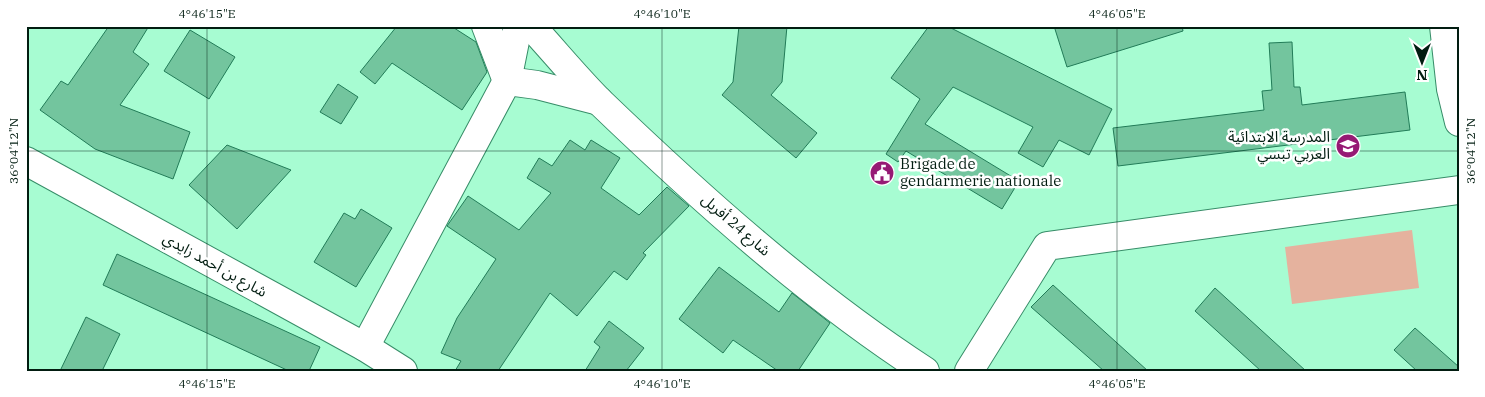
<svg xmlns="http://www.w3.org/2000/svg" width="1485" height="397" font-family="'IBM Plex Serif','Noto Sans Arabic',serif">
<rect width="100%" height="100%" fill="#a7fcd2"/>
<path fill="#e5b29e" d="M1412,230l7,58 -127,16 -7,-57z"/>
<g fill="#73c59e" stroke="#227c58">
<path d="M109,26h40l-16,26 16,12 -29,41 70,27 -17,47 -78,-30 -55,-39 21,-29 7,4z"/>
<path d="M397,26h54l25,16 11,30 -25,38 -70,-47 -17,21 -15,-12z"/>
<path d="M739,26h48l-5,56 -11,13 46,38 -21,25 -74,-63 11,-13z"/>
<path d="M929,26h18l165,83 -23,46 -30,-15 -16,27 -25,-14 15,-26 -80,-40 -28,37 94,57 -17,28 -96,-58 -8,11 -12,-8 34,-55 -29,-21z"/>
<path d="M1054,26h128l1,5 -116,36z"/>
<path d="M190,30l45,27 -26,42 -45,-28z"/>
<path d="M1292,42l2,45h6l2,18 103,-13 5,38 -292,36 -5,-38 151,-18 -2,-19 10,-1 -3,-47z"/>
<path d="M338,84l20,13 -17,27 -21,-12z"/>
<path d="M570,140l15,10 6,-10 29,18 -19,30 38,27 28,-28 22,19 -46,47 3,2 -19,25 -13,-9 -37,45 -27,-23 -52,78h-43l6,-10 -20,-8 16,-35 39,-59 -49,-33 21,-30 51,34 32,-37 -24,-15 12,-20 13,8z"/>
<path d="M227,145l64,25 -54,59 -48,-44z"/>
<path d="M361,209l31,19 -36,59 -42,-25 30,-49 11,6z"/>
<path d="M117,254l203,93 -11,24h-20l-186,-86z"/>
<path d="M719,267l60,45 13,-19 38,30 -32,48h-20l-45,-31 -10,13 -44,-34z"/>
<path d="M1053,285l95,86h-44l-73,-64z"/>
<path d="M1215,288l91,83h-45l-66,-60z"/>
<path d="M86,317l34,17 -18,37h-42z"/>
<path d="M609,321l35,27 -18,23h-41l15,-24 -6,-5z"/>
<path d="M1415,328l44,39v4h-42l-23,-21z"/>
</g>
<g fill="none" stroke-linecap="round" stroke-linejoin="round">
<defs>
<g id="minor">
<path d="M486,26l21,55"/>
<path d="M507,81l30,4 62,16"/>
<path d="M26,161l339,186 38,24"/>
<path d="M365,347l142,-266 11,-55"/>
<path d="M969,371l78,-125 412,-56"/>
</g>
<g id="major">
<path d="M531,26c23,25 45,52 69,76 100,96 208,193 325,269"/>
<path d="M1444,26l7,63 8,33"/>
</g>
</defs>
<use href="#minor" stroke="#378d68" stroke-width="30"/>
<use href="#major" stroke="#378d68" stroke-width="30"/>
<use href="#minor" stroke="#fff" stroke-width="28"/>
<use href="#major" stroke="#fff" stroke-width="28"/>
</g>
<path fill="none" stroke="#021d11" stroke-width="1" stroke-opacity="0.45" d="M207,26v345M662,26v345M1117,26v345M26,151h1433"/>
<defs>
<symbol id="school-disc" viewBox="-11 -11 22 22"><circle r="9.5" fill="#961a74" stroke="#fff"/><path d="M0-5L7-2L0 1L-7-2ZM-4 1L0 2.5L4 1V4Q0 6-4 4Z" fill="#fff"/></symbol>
<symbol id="civic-disc" viewBox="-11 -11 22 22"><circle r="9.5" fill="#961a74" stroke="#fff"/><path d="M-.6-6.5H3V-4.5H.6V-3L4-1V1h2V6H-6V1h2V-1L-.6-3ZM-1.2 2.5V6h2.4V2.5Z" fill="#fff"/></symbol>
</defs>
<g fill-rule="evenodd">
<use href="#school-disc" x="1334" y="132" width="28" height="28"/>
<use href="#civic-disc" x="868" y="159" width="28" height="28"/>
</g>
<g text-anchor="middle" stroke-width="5" stroke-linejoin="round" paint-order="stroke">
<g font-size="15" fill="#021d11" stroke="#fff" text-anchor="end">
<text x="1330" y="142">المدرسة الابتدائية<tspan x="1330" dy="17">العربي تبسي</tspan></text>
<text x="900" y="169" text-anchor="start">Brigade de<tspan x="900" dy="17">gendarmerie nationale</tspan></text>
</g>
<g font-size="15" fill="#021d11" stroke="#fff">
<text transform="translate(736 225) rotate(41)" y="5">شارع 24 أفريل</text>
<text transform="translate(215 265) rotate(29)" y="5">شارع بن أحمد زايدي</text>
</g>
</g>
<rect width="1485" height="397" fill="none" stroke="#ffffff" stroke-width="55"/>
<g transform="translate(1422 62) rotate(180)" stroke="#ffffff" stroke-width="4" paint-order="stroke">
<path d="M0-4L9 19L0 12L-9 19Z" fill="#021d11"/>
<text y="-8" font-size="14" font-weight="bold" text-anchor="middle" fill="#021d11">N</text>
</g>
<rect x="28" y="28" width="1430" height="342" fill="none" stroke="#021d11" stroke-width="2"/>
<g font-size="12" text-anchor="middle" fill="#021d11">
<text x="207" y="18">4°46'15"E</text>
<text x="662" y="18">4°46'10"E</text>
<text x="1117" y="18">4°46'05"E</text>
<text transform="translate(1471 151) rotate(-90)" y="4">36°04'12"N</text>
<text transform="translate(14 151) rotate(-90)" y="4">36°04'12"N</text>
<text x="207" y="388">4°46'15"E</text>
<text x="662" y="388">4°46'10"E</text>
<text x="1117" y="388">4°46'05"E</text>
</g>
</svg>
